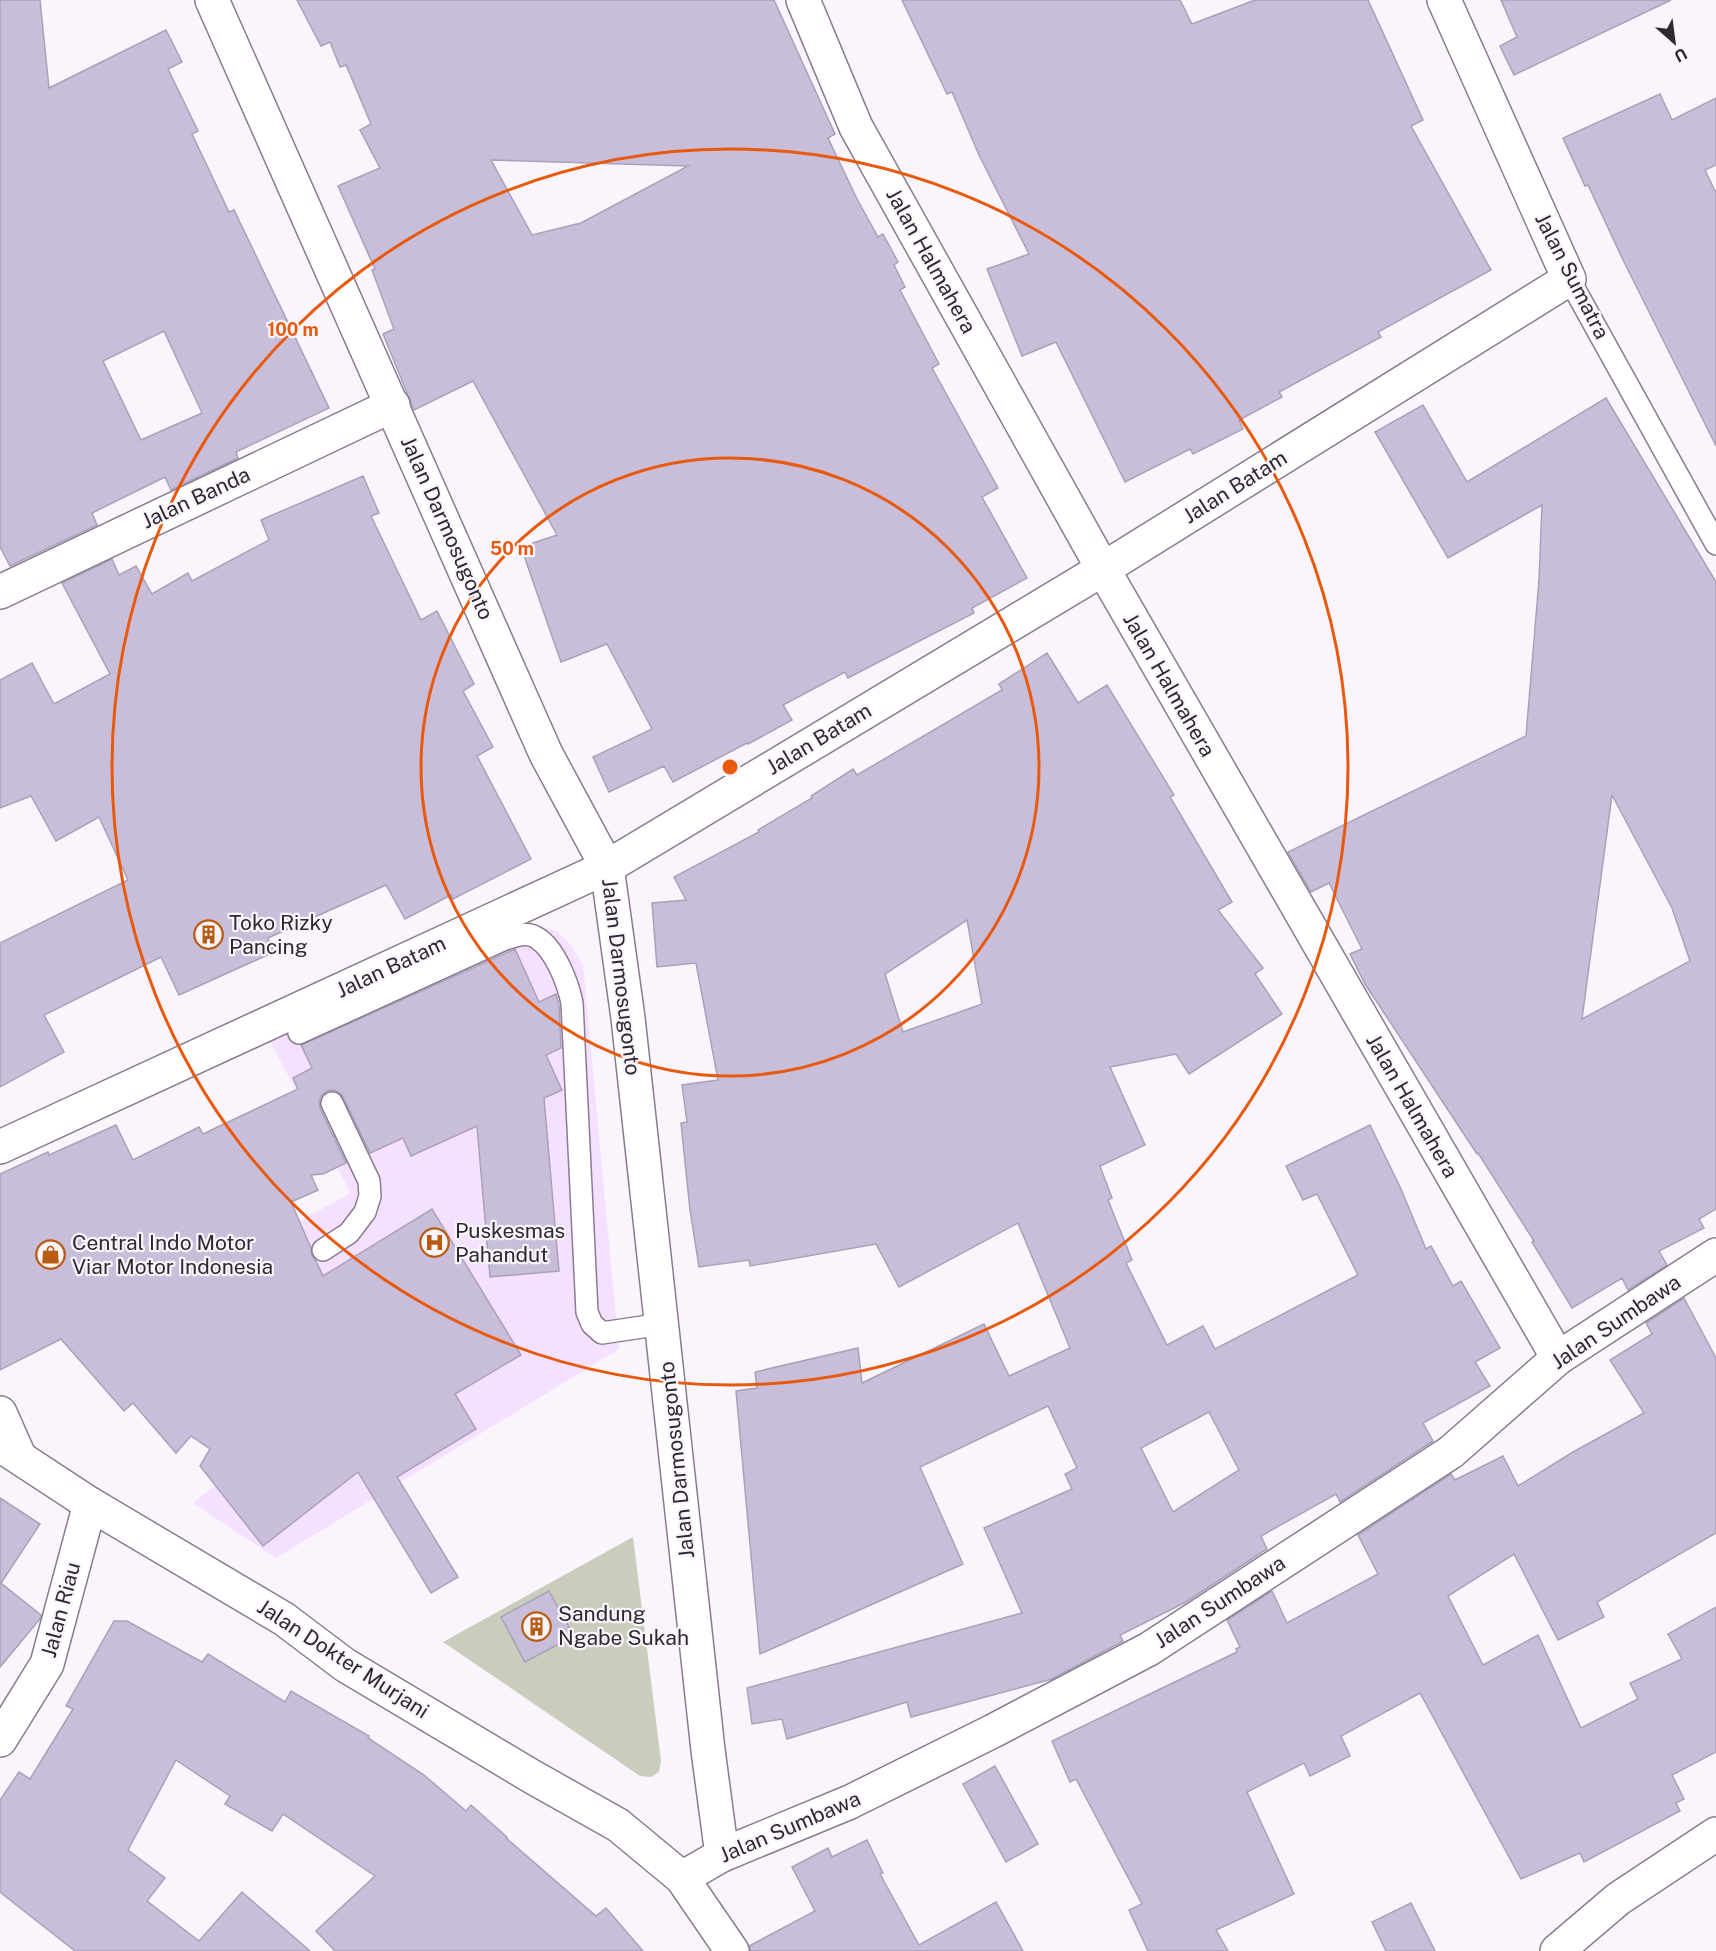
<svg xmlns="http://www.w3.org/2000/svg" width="1716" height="1951" font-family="'Public Sans',sans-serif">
<rect width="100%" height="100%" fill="#faf4fd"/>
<path fill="#f5e1ff" d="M516,924h21l21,8 13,13 12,20 36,384 -343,209 -83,-55 92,-72 -117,-138 183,-100 -84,-157z"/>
<path fill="#c9cebc" d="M633,1537l28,224 -2,11 -8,5 -11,-1 -197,-134z"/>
<g fill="#c9beda" stroke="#aaa1b8" stroke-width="1.5" fill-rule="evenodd">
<path d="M0,0h40l9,88 117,-58 16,32 -14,7 30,62 -6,3 37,78 5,-2 95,198 -93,44 2,6 -67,32 -6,-13 -73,36 5,12 -87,41 -10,-19zM164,331l38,82 -61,27 -38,-79z"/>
<path d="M297,0h477l61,134 -7,4 29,61 21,38 5,-3 15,28 -4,3 11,22 -5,3 39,74 -7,4 66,120 -16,9 45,81 -55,30 2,5 -45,23 -81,42 -3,-6 -62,33 9,15 -44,24 -1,-1 -74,39 -9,-16 -55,26 -16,-35 59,-28 -45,-85 -46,18 -40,-115 36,-12 -84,-154 -59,29 -31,-76 11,-5 -22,-59 3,-1 -37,-83 42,-18 -20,-38 11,-6 -25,-59 -6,2 -10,-25 -9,4zM491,160l197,6 -107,57 -49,12z"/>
<path d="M902,0h278l12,24 63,-24h113l55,120 -12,6 80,144 -113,62 3,5 -102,55 3,5 -43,23 4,9 -50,25 -3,-5 -65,33 -69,-140 -34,14 -35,-87 42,-15 -50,-99 -27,-63 -5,2z"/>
<path d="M1501,0h170l-157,75 -14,-29 17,-9z"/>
<path d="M1660,94l12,26 44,-22v67l-11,5 11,23v253l-92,-184 -36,-77 -3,1 -22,-48z"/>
<path d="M1606,398l110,184v627l-17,10 5,9 -45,23 8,14 -39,25 -6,-12 -50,30 -40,-66 2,-1 -56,-88 -1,1 -112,-170 -15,-30 12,-5 -33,-66 -18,9 -23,-40 238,-116 13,-156 3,-75 -94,53 -73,-126 48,-27 44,77zM1612,795l60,113 18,53 -108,58z"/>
<path d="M363,476l16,37 -8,3 50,104 16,-9 37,73 -11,7 30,56 -16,9 54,103 -78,40 -2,-4 -46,24 -19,-34 -118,53 6,14 -95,43 -18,-38 -117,58 20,37 -64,35v-144l128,-63 -29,-63 -43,24 -25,-45 -31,12v-128l32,-17 22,41 56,-30 -48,-91 50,-24 7,16 17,-9 16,28 36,-21 4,8 77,-41 -8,-20z"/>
<path d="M1047,653l31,50 29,-18 67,110 -4,2 62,105 -14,8 45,58 -8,6 27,40 -93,60 -13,-20 -66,13 35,78 -45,21 12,32 -4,2 24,60 -6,3 41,82 36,-19 12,23 143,-74 -41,-81 -14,6 -17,-34 84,-41 31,64 25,60 5,-3 22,40 8,-5 39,67 -25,14 15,24 -67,37 10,18 -93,61 -4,-8 -75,42 6,13 -81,53 -66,33 3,6 -71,38 -141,38 -4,-15 -120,37 -5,-20 -30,5 -5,-36 275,-75 -38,-85 88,-39 -7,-15 12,-6 -29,-62 -128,61 43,97 -203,90 -24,-263 21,-3 -2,-16 103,-24 4,35 122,-59 25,52 61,-28 -52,-125 -119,64 -23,-43 -126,22 -1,-6 -50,7 -9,-57 -9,-87 6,-1 -5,-37 36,-5 -22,-117 -39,4 -5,-64 34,-3 -12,-23 85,-45 -1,-2 54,-32 -1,-2 42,-27 4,6 145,-85 -3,-6zM967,920l15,84 -79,28 -18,-58zM1209,1412l30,58 -66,42 -32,-64z"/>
<path d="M515,949l24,53 17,-8 3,11 2,43 -15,7 16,35 -18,8 15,173 -69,6 -13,-151 -66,30 -8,-18 -33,15 -27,-56 -3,-4 -6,-3 -7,1 -6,5 -2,5 1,7 26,55 -23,11 -12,1 7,15 -27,12 20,46 1,8 4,5 7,15 109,-67 89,146 -66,39 21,35 -79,48 61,100 -27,16 -73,-121 -95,74 -63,-80 10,-17 -19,-13 -15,17 -43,-50 -9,8 -63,-72 -61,31v-196l48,-22 1,3 67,-30 17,35 66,-33 4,7 95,-45 -5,-11 19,-10 -11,-23z"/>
<path d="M1684,1298l32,60v175l-119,69 7,15 -46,23 -44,-86 -66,42 35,69 55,-30 43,93 57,-29 -8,-16 52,-24 -14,-25 48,-27v145l-44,23 12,24 -8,4 4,8 -96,51 -4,-9 -59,26 -101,-186 -79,43 9,20 -40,20 -6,-13 -57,29 47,102 -78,36 12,21h-80l-19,-41 13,-6 -66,-125 -6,3 -18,-41 185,-89 -1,-3 4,-2 -13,-27 45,-29 15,32 91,-49 -20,-39 93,-61 4,6 48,-24 15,30 55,-34 71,-39 -34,-53 42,-26 -6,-11z"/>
<path d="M0,1498l40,26 -39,59 40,32 -1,4 -40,48z"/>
<path d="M549,1591l25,45 -49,26 -24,-45z"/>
<path d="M114,1621h13l75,41 6,-8 77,48 6,-11 78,45 -1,2 56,37 42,36 5,-6 36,32 -1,1 90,78 10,-8 37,43h-308l-19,-20 59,-55 -92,-62 -11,17 -47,-27 5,-8 -54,-36 -48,90 37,28 -18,23 52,40 43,-49 68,59h-235l-75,-59v-92l19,-28 11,7 43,-70 -7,-3z"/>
<path d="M995,1766l43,78 -32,18 -43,-78z"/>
<path d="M867,1840l16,33 -3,1 39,71 77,-43 27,49h-272l-2,-5 66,-35 -23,-44 36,-19 4,9z"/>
<path d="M1411,1903l24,48h-49l-14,-29z"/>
</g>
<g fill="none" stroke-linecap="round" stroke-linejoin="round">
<defs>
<g id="service">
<path d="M1569,279l147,265"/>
<path d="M299,1033l206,-94c11,-3 22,-8 32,-1 18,11 31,45 35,65l15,309 5,12 10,9 60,-9"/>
<path d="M323,1250l26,-17 16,-21 5,-16 -1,-15 -37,-78"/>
</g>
<g id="minor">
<path d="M212,0l334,754 61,113 21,151 80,732 14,105"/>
<path d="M803,0l53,127 247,442 455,789"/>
<path d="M0,592l393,-187"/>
<path d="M0,1147l607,-280 496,-298 466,-290 -125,-279"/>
<path d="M0,1413l19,43"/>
<path d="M0,1740l47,-76 43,-160"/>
<path d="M682,1878l40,-23 128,-53 143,-71 156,-82 302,-197 107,-94 158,-103"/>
</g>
<g id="tertiary">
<path d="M0,1445l90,59 194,115 61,46 186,111 87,49 64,53 50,73"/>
<path d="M1557,1951l61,-52 98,-65"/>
</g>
</defs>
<use href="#service" stroke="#897b90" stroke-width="24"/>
<use href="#minor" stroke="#897b90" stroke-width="36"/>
<use href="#tertiary" stroke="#897b90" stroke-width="36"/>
<use href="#service" stroke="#fff" stroke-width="21"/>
<use href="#minor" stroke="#fff" stroke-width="33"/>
<use href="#tertiary" stroke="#fff" stroke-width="33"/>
</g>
<g fill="none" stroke="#e8590c" stroke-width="3">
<circle cx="730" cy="767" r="309"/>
<circle cx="730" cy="767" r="618"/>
</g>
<defs>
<symbol id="building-ring" viewBox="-11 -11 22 22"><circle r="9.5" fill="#faf4fd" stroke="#ba5b12" stroke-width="1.5"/><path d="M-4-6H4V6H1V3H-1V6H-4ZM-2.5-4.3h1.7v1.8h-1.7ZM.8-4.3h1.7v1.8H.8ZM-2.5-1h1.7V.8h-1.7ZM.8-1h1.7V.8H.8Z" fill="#ba5b12"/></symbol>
<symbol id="hospital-ring" viewBox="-11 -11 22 22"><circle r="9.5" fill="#faf4fd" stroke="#ba5b12" stroke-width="1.5"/><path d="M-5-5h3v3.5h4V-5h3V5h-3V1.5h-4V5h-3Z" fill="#ba5b12"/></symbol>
<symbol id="shop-ring" viewBox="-11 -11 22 22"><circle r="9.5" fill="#faf4fd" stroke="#ba5b12" stroke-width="1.5"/><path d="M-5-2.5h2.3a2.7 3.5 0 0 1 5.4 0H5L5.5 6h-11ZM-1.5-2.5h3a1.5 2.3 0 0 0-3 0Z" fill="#ba5b12"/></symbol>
</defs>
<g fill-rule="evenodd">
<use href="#building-ring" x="192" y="918" width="33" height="33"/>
<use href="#hospital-ring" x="418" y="1226" width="33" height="33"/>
<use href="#shop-ring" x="34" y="1238" width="33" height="33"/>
<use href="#building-ring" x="520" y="1610" width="33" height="33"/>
</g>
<g text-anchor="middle" stroke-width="4.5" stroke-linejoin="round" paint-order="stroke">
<g font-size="21" fill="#2e2830" stroke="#faf4fd">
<text transform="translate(931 261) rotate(61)" y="7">Jalan Halmahera</text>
<text transform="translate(1572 276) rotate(63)" y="7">Jalan Sumatra</text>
<text transform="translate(1235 487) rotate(-32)" y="7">Jalan Batam</text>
<text transform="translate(196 498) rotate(-25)" y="7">Jalan Banda</text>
<text transform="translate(447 528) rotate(66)" y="7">Jalan Darmosugonto</text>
<text transform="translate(1169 685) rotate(60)" y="7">Jalan Halmahera</text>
<text transform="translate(819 739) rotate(-31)" y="7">Jalan Batam</text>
<text transform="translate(391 967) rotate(-25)" y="7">Jalan Batam</text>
<text transform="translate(621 977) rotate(83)" y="7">Jalan Darmosugonto</text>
<text transform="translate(1412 1106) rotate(60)" y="7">Jalan Halmahera</text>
<text transform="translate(1616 1322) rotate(-34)" y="7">Jalan Sumbawa</text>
<text transform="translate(677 1460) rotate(-96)" y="7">Jalan Darmosugonto</text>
<text transform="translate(1220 1602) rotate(-33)" y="7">Jalan Sumbawa</text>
<text transform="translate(61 1610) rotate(-75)" y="7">Jalan Riau</text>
<text transform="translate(343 1659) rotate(33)" y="7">Jalan Dokter Murjani</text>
<text transform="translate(790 1827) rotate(-23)" y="7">Jalan Sumbawa</text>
</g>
<g font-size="21" fill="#2e2830" stroke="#faf4fd" text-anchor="start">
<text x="229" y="930">Toko Rizky<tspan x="229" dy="24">Pancing</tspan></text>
<text x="455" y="1238">Puskesmas<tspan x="455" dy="24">Pahandut</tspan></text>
<text x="72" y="1250">Central Indo Motor<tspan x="72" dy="24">Viar Motor Indonesia</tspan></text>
<text x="558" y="1621">Sandung<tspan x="558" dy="24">Ngabe Sukah</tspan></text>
</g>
</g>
<circle cx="730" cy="767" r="9" fill="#e8590c" stroke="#faf4fd" stroke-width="3"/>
<g font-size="18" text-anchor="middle" font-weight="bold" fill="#e8590c" stroke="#faf4fd" stroke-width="4.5" stroke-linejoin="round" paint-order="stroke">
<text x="293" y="336">100 m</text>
<text x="512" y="555">50 m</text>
</g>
<g transform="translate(1674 42) rotate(152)" stroke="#faf4fd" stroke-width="4.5" paint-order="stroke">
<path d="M0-4.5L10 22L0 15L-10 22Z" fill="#2e2830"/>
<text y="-9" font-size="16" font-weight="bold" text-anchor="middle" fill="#2e2830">U</text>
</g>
</svg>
